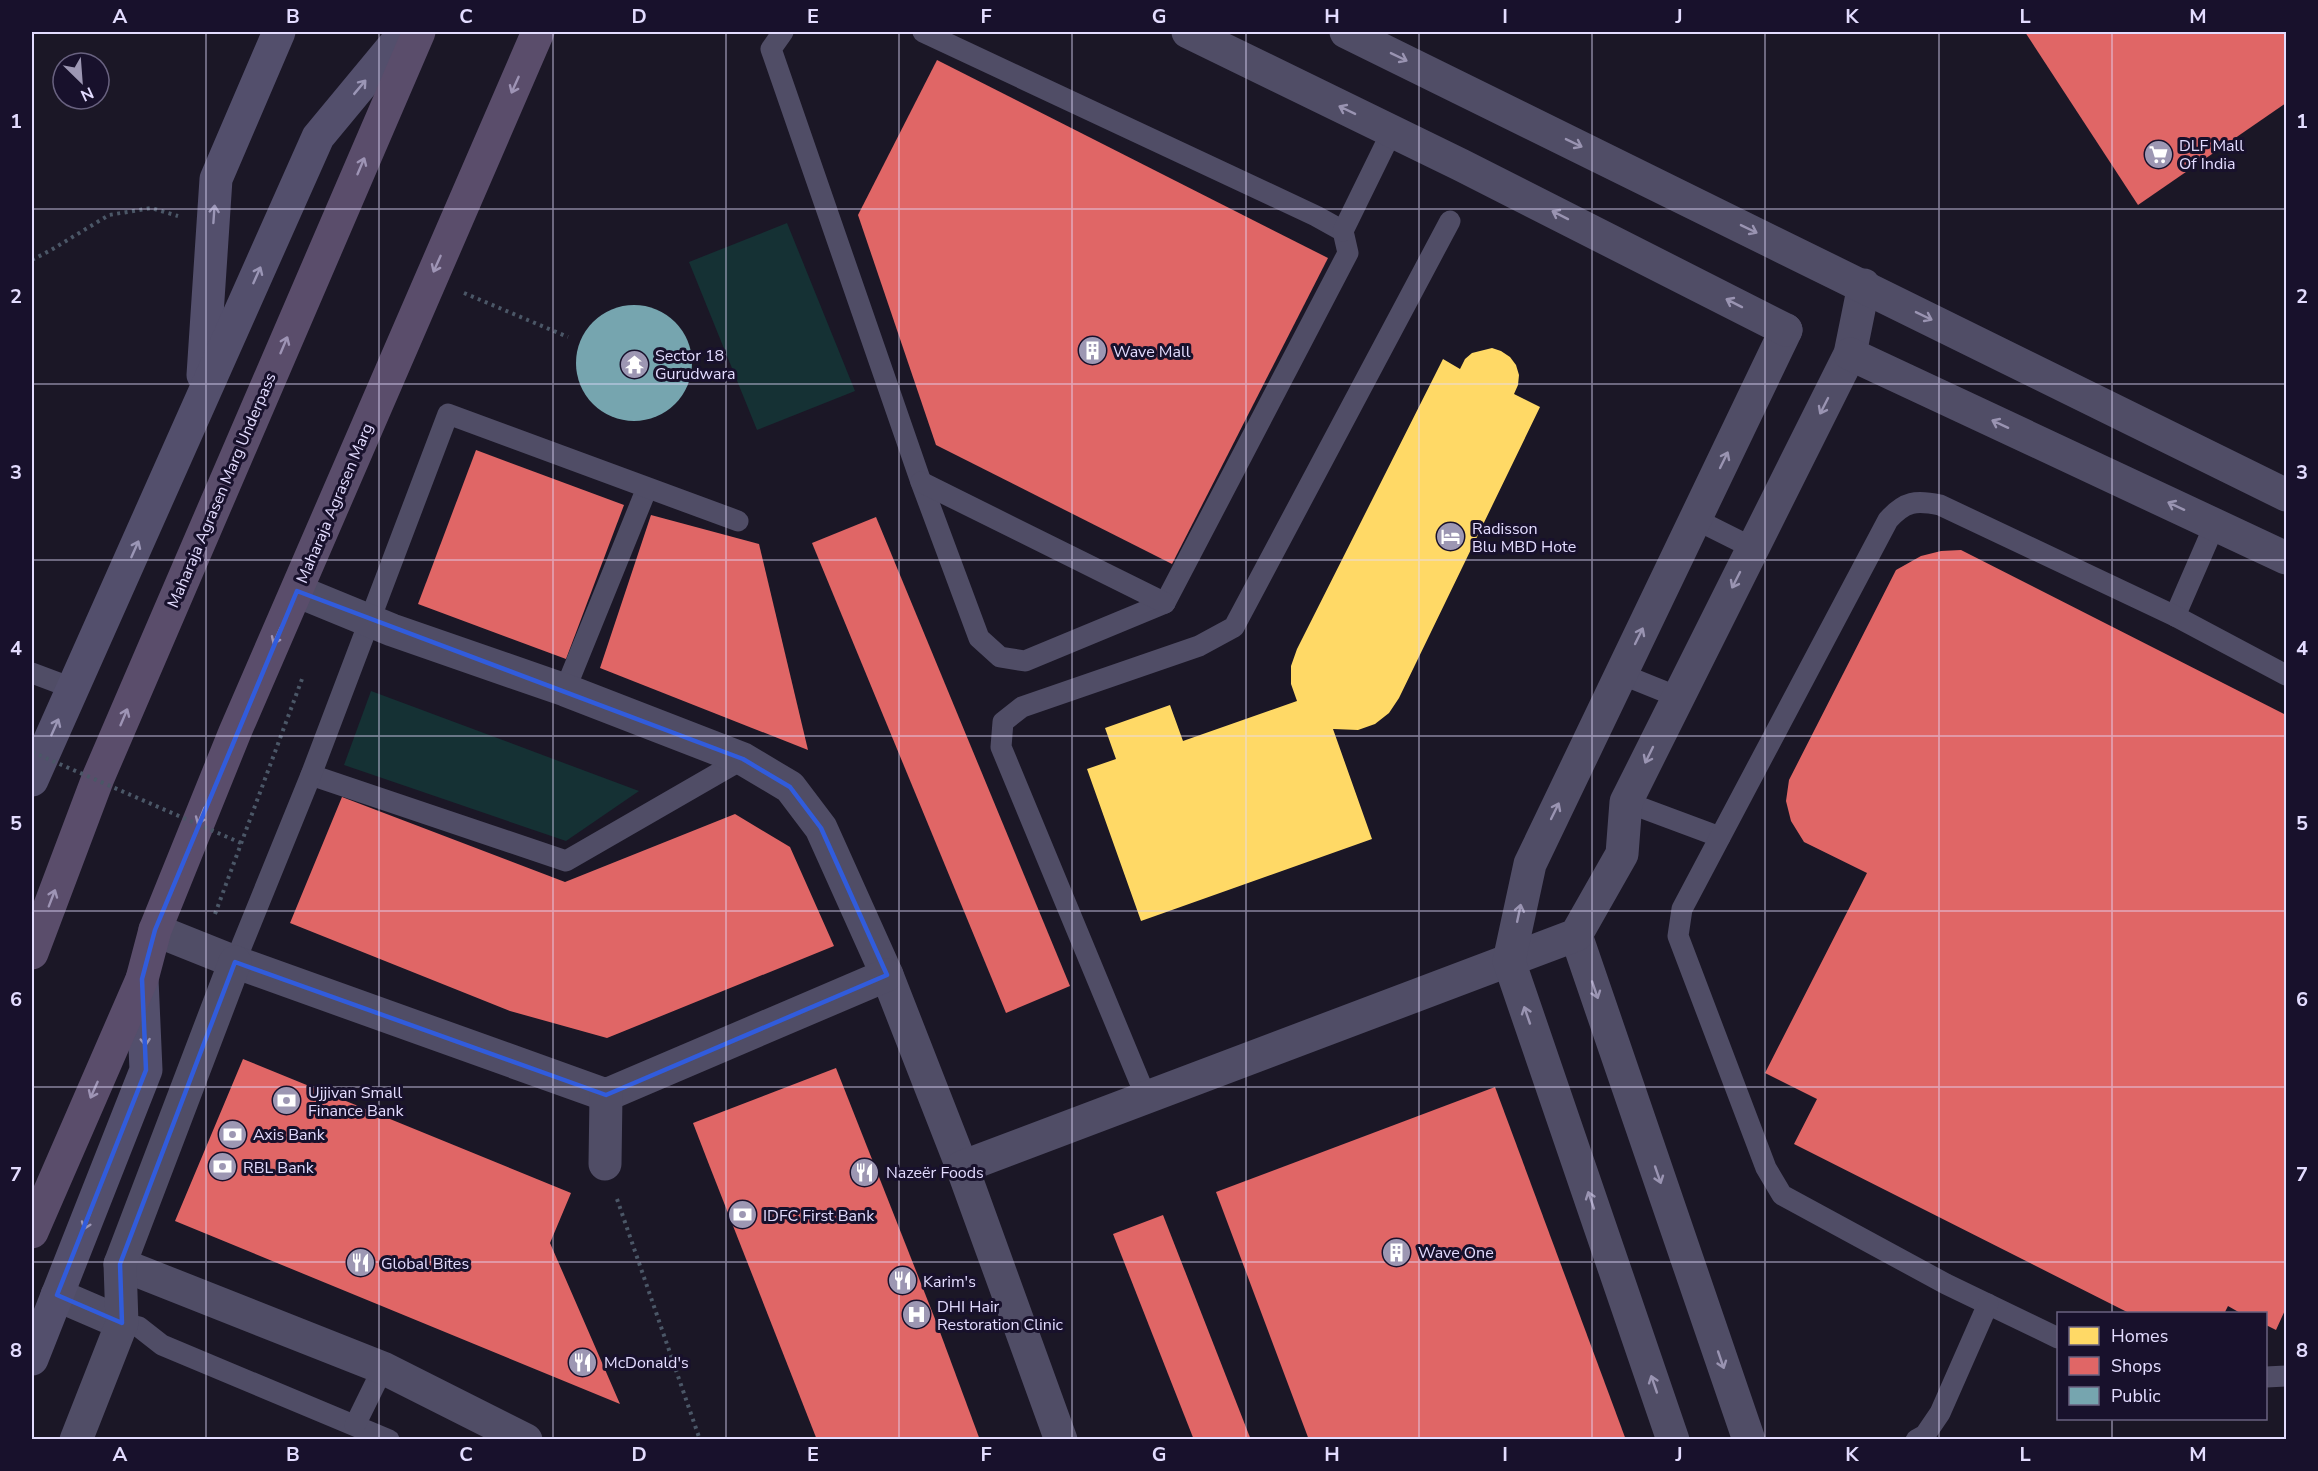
<svg xmlns="http://www.w3.org/2000/svg" width="2318" height="1471" font-family="'Nunito Sans',sans-serif">
<rect width="100%" height="100%" fill="#1b1726"/>
<g fill="#153134">
<path d="M787,223l68,168 -98,39 -68,-168z"/>
<path d="M371,691l268,100 -73,50 -222,-76z"/>
</g>
<path fill="#ffd966" d="M1492,348l9,3 9,6 6,8 3,10 -1,10 -4,9 26,13 -141,291 -10,15 -14,11 -17,6 -25,-1 39,110 -231,82 -54,-152 29,-10 -11,-31 65,-23 13,36 114,-40 -6,-17v-18l6,-17 146,-290 17,10 5,-10 7,-6z"/>
<g fill="#e06666">
<path d="M2025,32h261v71l-148,102z"/>
<path d="M937,60l391,198 -156,306 -236,-119 -78,-230z"/>
<path d="M476,450l148,55 -58,154 -148,-55z"/>
<path d="M651,515l108,29 49,206 -208,-82z"/>
<path d="M876,517l194,469 -64,27 -194,-470z"/>
<path d="M1961,550l325,165v593l-10,22 -10,-5v-11h-24l-14,-8 -4,8h-93l-337,-170 23,-45 -52,-26 102,-200 -63,-31 -13,-21 -5,-20 3,-21 107,-210 25,-14 20,-5z"/>
<path d="M342,797l223,85 170,-68 55,33 44,99 -227,92 -97,-27 -220,-88z"/>
<path d="M243,1059l328,134 -21,50 70,161 -445,-183z"/>
<path d="M836,1068l101,256 43,116h-163l-109,-278 -15,-39z"/>
<path d="M1495,1087l131,353h-317l-93,-248z"/>
<path d="M1163,1215l88,225h-57l-81,-206z"/>
</g>
<circle fill="#76a5af" cx="634" cy="363" r="58"/>
<g fill="none" stroke-linecap="round" stroke-linejoin="round">
<g stroke="#4b5767" stroke-width="4" stroke-dasharray="3 4.5" stroke-linecap="butt">
<path d="M32,260l19,-10 58,-35 42,-7 27,8"/>
<path d="M464,293l104,44"/>
<path d="M215,914l87,-235"/>
<path d="M617,1199l83,241"/>
</g>
<g stroke="#504d66" stroke-width="21">
<path d="M783,32l-12,17 150,433 58,156 21,19 25,4 140,-58 183,-350 -5,-22 -27,-15 -393,-184"/>
<path d="M1343,231l49,-100"/>
<path d="M921,482l244,121"/>
<path d="M1695,519l58,29"/>
<path d="M2175,616l40,-92"/>
<path d="M32,673l40,15"/>
<path d="M1621,674l57,23"/>
<path d="M565,690l82,-202"/>
<path d="M311,775l255,86 177,-102"/>
<path d="M1626,802l94,35"/>
<path d="M235,962l76,-187 137,-361 290,107"/>
<path d="M1146,1097l-145,-350 2,-25 19,-15 177,-61 35,-19 216,-406"/>
<path d="M122,1323l17,4 23,18 227,95"/>
<path d="M2058,1338l-112,-54 -164,-89 -16,-27 -88,-232 4,-27 206,-389c17,-19 28,-20 52,-15l235,111 111,59"/>
<path d="M2266,1377l20,-1"/>
<path d="M355,1425l28,-57"/>
<path d="M1916,1440l9,-5 15,-22 48,-109"/>
</g>
<g stroke="#504d66" stroke-width="33">
<path d="M297,591l95,39 173,60 178,69 47,28 31,41 66,147 75,192 99,273"/>
<path d="M155,930l80,32 371,133 281,-120"/>
<path d="M1576,935l173,505"/>
<path d="M605,1164l1,-69"/>
<path d="M962,1167l614,-232 46,-81 4,-52 224,-448 14,-69"/>
<path d="M120,1264l263,104 143,72"/>
<path d="M57,1295l65,28"/>
<path d="M76,1440l46,-117 -2,-59 115,-302"/>
<path d="M1673,1440l-164,-479 21,-97 256,-534"/>
</g>
<g stroke="#504d66" stroke-width="33">
<path d="M1188,32l273,133 325,165"/>
<path d="M1346,32l940,463"/>
<path d="M1850,354l436,204"/>
</g>
<g stroke="#534f6c" stroke-width="33">
<path d="M203,375l13,-196 63,-147"/>
<path d="M32,780l286,-643 87,-105"/>
<path d="M32,1359l114,-289 -4,-91"/>
</g>
<g stroke="#5a4d6b" stroke-width="33">
<path d="M32,953l66,-175 321,-746"/>
<path d="M32,1232l110,-253 13,-49 80,-198 303,-700"/>
</g>
<path stroke="#4b5767" stroke-width="4" stroke-dasharray="3 4.5" stroke-linecap="butt" d="M32,752l209,91"/>
</g>
<defs><path id="oneway-shaft" d="M-6 0H5M1.5-3L5.5 0L1.5 3" fill="none" stroke-width="1.6" stroke-linecap="round" stroke-linejoin="round" transform="scale(1.5)"/></defs>
<g stroke="#9a94b2">
<use href="#oneway-shaft" transform="translate(1399 57) rotate(26)"/>
<use href="#oneway-shaft" transform="translate(1347 110) rotate(-154)"/>
<use href="#oneway-shaft" transform="translate(1574 143) rotate(26)"/>
<use href="#oneway-shaft" transform="translate(1560 215) rotate(-153)"/>
<use href="#oneway-shaft" transform="translate(1749 229) rotate(26)"/>
<use href="#oneway-shaft" transform="translate(1734 303) rotate(-153)"/>
<use href="#oneway-shaft" transform="translate(1924 316) rotate(26)"/>
<use href="#oneway-shaft" transform="translate(1824 406) rotate(117)"/>
<use href="#oneway-shaft" transform="translate(2000 424) rotate(-155)"/>
<use href="#oneway-shaft" transform="translate(1724 460) rotate(-64)"/>
<use href="#oneway-shaft" transform="translate(2176 506) rotate(-155)"/>
<use href="#oneway-shaft" transform="translate(1736 580) rotate(117)"/>
<use href="#oneway-shaft" transform="translate(1639 636) rotate(-64)"/>
<use href="#oneway-shaft" transform="translate(1649 755) rotate(116)"/>
<use href="#oneway-shaft" transform="translate(1555 811) rotate(-64)"/>
<use href="#oneway-shaft" transform="translate(1519 913) rotate(-78)"/>
<use href="#oneway-shaft" transform="translate(1595 990) rotate(71)"/>
<use href="#oneway-shaft" transform="translate(1527 1015) rotate(-109)"/>
<use href="#oneway-shaft" transform="translate(1658 1175) rotate(71)"/>
<use href="#oneway-shaft" transform="translate(1591 1200) rotate(-109)"/>
<use href="#oneway-shaft" transform="translate(1721 1360) rotate(71)"/>
<use href="#oneway-shaft" transform="translate(1654 1384) rotate(-109)"/>
</g>
<g stroke="#9e94b5">
<use href="#oneway-shaft" transform="translate(515 85) rotate(114)"/>
<use href="#oneway-shaft" transform="translate(361 166) rotate(-67)"/>
<use href="#oneway-shaft" transform="translate(437 264) rotate(114)"/>
<use href="#oneway-shaft" transform="translate(284 345) rotate(-67)"/>
<use href="#oneway-shaft" transform="translate(277 636) rotate(114)"/>
<use href="#oneway-shaft" transform="translate(124 717) rotate(-67)"/>
<use href="#oneway-shaft" transform="translate(201 816) rotate(112)"/>
<use href="#oneway-shaft" transform="translate(52 898) rotate(-69)"/>
<use href="#oneway-shaft" transform="translate(94 1090) rotate(114)"/>
</g>
<g stroke="#9b96b6">
<use href="#oneway-shaft" transform="translate(360 87) rotate(-50)"/>
<use href="#oneway-shaft" transform="translate(214 214) rotate(-86)"/>
<use href="#oneway-shaft" transform="translate(257 275) rotate(-66)"/>
<use href="#oneway-shaft" transform="translate(135 549) rotate(-66)"/>
<use href="#oneway-shaft" transform="translate(55 727) rotate(-66)"/>
<use href="#oneway-shaft" transform="translate(145 1037) rotate(87)"/>
<use href="#oneway-shaft" transform="translate(87 1221) rotate(111)"/>
</g>
<path fill="none" stroke="#315cdc" stroke-width="4.5" stroke-linejoin="round" d="M297,591l446,168 47,28 31,41 66,147 -281,120 -371,-133 -115,302 2,59 -65,-28 89,-225 -4,-91 13,-49z"/>
<path fill="none" stroke="#e3dcff" stroke-width="1.5" stroke-opacity="0.55" d="M206,32v1408M379,32v1408M553,32v1408M726,32v1408M899,32v1408M1072,32v1408M1246,32v1408M1419,32v1408M1592,32v1408M1765,32v1408M1939,32v1408M2112,32v1282M32,209h2254M32,384h2254M32,560h2254M32,736h2254M32,911h2254M32,1087h2254M32,1262h2254M2112,1418v22"/>
<defs>
<symbol id="supermarket-disc" viewBox="-11 -11 22 22"><circle r="9.5" fill="#9d97b3" stroke="#18112c"/><path d="M-6-5.5h2.5l.6 2H6L4.5 2H-2.5L-4.4-4H-6ZM-1.5 3.2a1.3 1.3 0 1 0 .1 0ZM3 3.2a1.3 1.3 0 1 0 .1 0Z" fill="#fff"/></symbol>
<symbol id="building-disc" viewBox="-11 -11 22 22"><circle r="9.5" fill="#9d97b3" stroke="#18112c"/><path d="M-4-6H4V6H1V3H-1V6H-4ZM-2.5-4.3h1.7v1.8h-1.7ZM.8-4.3h1.7v1.8H.8ZM-2.5-1h1.7V.8h-1.7ZM.8-1h1.7V.8H.8Z" fill="#fff"/></symbol>
<symbol id="temple-disc" viewBox="-11 -11 22 22"><circle r="9.5" fill="#9d97b3" stroke="#18112c"/><path d="M0-6L5-2H3V0L6.5 2.5H4V6H1.5V3h-3V6H-4V2.5H-6.5L-3 0V-2H-5Z" fill="#fff"/></symbol>
<symbol id="hotel-disc" viewBox="-11 -11 22 22"><circle r="9.5" fill="#9d97b3" stroke="#18112c"/><path d="M-6-4.5h1.5V1H6V5H4.5V3h-9V5H-6ZM-4 0a1.8 1.8 0 1 1 3.6 0ZM.5 0V-2.5h3Q6-2.5 6 0Z" fill="#fff"/></symbol>
<symbol id="bank-disc" viewBox="-11 -11 22 22"><circle r="9.5" fill="#9d97b3" stroke="#18112c"/><path d="M-6-4H6V4H-6ZM0-2.3a2.3 2.3 0 1 0 0 4.6a2.3 2.3 0 1 0 0-4.6Z" fill="#fff"/></symbol>
<symbol id="restaurant-disc" viewBox="-11 -11 22 22"><circle r="9.5" fill="#9d97b3" stroke="#18112c"/><path d="M-5-6h1v4h1v-4h1v4h1v-4h1v5L-1.5 .5V6h-2V.5L-5-1ZM5-6V6H3V1.5H1.5Q1.5-4 5-6Z" fill="#fff"/></symbol>
<symbol id="hospital-disc" viewBox="-11 -11 22 22"><circle r="9.5" fill="#9d97b3" stroke="#18112c"/><path d="M-5-5h3v3.5h4V-5h3V5h-3V1.5h-4V5h-3Z" fill="#fff"/></symbol>
</defs>
<g fill-rule="evenodd">
<use href="#supermarket-disc" x="2142" y="138" width="33" height="33"/>
<use href="#building-disc" x="1076" y="334" width="33" height="33"/>
<use href="#temple-disc" x="618" y="348" width="33" height="33"/>
<use href="#hotel-disc" x="1434" y="520" width="33" height="33"/>
<use href="#bank-disc" x="270" y="1084" width="33" height="33"/>
<use href="#bank-disc" x="216" y="1118" width="33" height="33"/>
<use href="#bank-disc" x="206" y="1150" width="33" height="33"/>
<use href="#restaurant-disc" x="848" y="1156" width="33" height="33"/>
<use href="#bank-disc" x="726" y="1198" width="33" height="33"/>
<use href="#building-disc" x="1380" y="1236" width="33" height="33"/>
<use href="#restaurant-disc" x="344" y="1246" width="33" height="33"/>
<use href="#restaurant-disc" x="886" y="1264" width="33" height="33"/>
<use href="#hospital-disc" x="900" y="1298" width="33" height="33"/>
<use href="#restaurant-disc" x="566" y="1346" width="33" height="33"/>
</g>
<g text-anchor="middle" stroke-width="6" stroke-linejoin="round" paint-order="stroke">
<g font-size="16" fill="#e3dcff" stroke="#18112c" text-anchor="start">
<text x="2179" y="151">DLF Mall<tspan x="2179" dy="18">Of India</tspan></text>
<text x="1113" y="357">Wave Mall</text>
<text x="655" y="361">Sector 18<tspan x="655" dy="18">Gurudwara</tspan></text>
<text x="1472" y="534">Radisson<tspan x="1472" dy="18">Blu MBD Hote</tspan></text>
<text x="308" y="1098">Ujjivan Small<tspan x="308" dy="18">Finance Bank</tspan></text>
<text x="253" y="1140">Axis Bank</text>
<text x="243" y="1173">RBL Bank</text>
<text x="886" y="1178">Nazeër Foods</text>
<text x="763" y="1221">IDFC First Bank</text>
<text x="1418" y="1258">Wave One</text>
<text x="381" y="1269">Global Bites</text>
<text x="923" y="1287">Karim's</text>
<text x="937" y="1312">DHI Hair<tspan x="937" dy="18">Restoration Clinic</tspan></text>
<text x="604" y="1368">McDonald's</text>
</g>
<g font-size="16" fill="#e3dcff" stroke="#18112c">
<text transform="translate(221 490) rotate(-67)" y="6">Maharaja Agrasen Marg Underpass</text>
<text transform="translate(334 503) rotate(-67)" y="6">Maharaja Agrasen Marg</text>
</g>
</g>
<rect width="2318" height="1471" fill="none" stroke="#18112c" stroke-width="66"/>
<rect x="2057" y="1312" width="210" height="108" fill="#18112c" stroke="#696280" stroke-width="1.5"/>
<rect x="2069" y="1327" width="30" height="18" fill="#ffd966" stroke="#696280" stroke-width="1.5"/>
<text x="2111" y="1342" font-size="18" fill="#e3dcff">Homes</text>
<rect x="2069" y="1357" width="30" height="18" fill="#e06666" stroke="#696280" stroke-width="1.5"/>
<text x="2111" y="1372" font-size="18" fill="#e3dcff">Shops</text>
<rect x="2069" y="1387" width="30" height="18" fill="#76a5af" stroke="#696280" stroke-width="1.5"/>
<text x="2111" y="1402" font-size="18" fill="#e3dcff">Public</text>
<g transform="translate(81 81) rotate(155)"><circle r="28" fill="#18112c" stroke="#696280" stroke-width="1.5"/>
<path d="M0-4.5L10 22L0 15L-10 22Z" fill="#9d97b3"/>
<text y="-9" font-size="16" font-weight="bold" text-anchor="middle" fill="#e3dcff">N</text>
</g>
<rect x="33" y="33" width="2252" height="1405" fill="none" stroke="#e3dcff" stroke-width="2"/>
<g font-size="20" text-anchor="middle" font-weight="bold" fill="#e3dcff">
<text x="120" y="23">A</text>
<text x="293" y="23">B</text>
<text x="466" y="23">C</text>
<text x="639" y="23">D</text>
<text x="813" y="23">E</text>
<text x="986" y="23">F</text>
<text x="1159" y="23">G</text>
<text x="1332" y="23">H</text>
<text x="1505" y="23">I</text>
<text x="1679" y="23">J</text>
<text x="1852" y="23">K</text>
<text x="2025" y="23">L</text>
<text x="2198" y="23">M</text>
<text x="16" y="128">1</text>
<text x="2302" y="128">1</text>
<text x="16" y="303">2</text>
<text x="2302" y="303">2</text>
<text x="16" y="479">3</text>
<text x="2302" y="479">3</text>
<text x="16" y="655">4</text>
<text x="2302" y="655">4</text>
<text x="16" y="830">5</text>
<text x="2302" y="830">5</text>
<text x="16" y="1006">6</text>
<text x="2302" y="1006">6</text>
<text x="16" y="1181">7</text>
<text x="2302" y="1181">7</text>
<text x="16" y="1357">8</text>
<text x="2302" y="1357">8</text>
<text x="120" y="1461">A</text>
<text x="293" y="1461">B</text>
<text x="466" y="1461">C</text>
<text x="639" y="1461">D</text>
<text x="813" y="1461">E</text>
<text x="986" y="1461">F</text>
<text x="1159" y="1461">G</text>
<text x="1332" y="1461">H</text>
<text x="1505" y="1461">I</text>
<text x="1679" y="1461">J</text>
<text x="1852" y="1461">K</text>
<text x="2025" y="1461">L</text>
<text x="2198" y="1461">M</text>
</g>
</svg>
